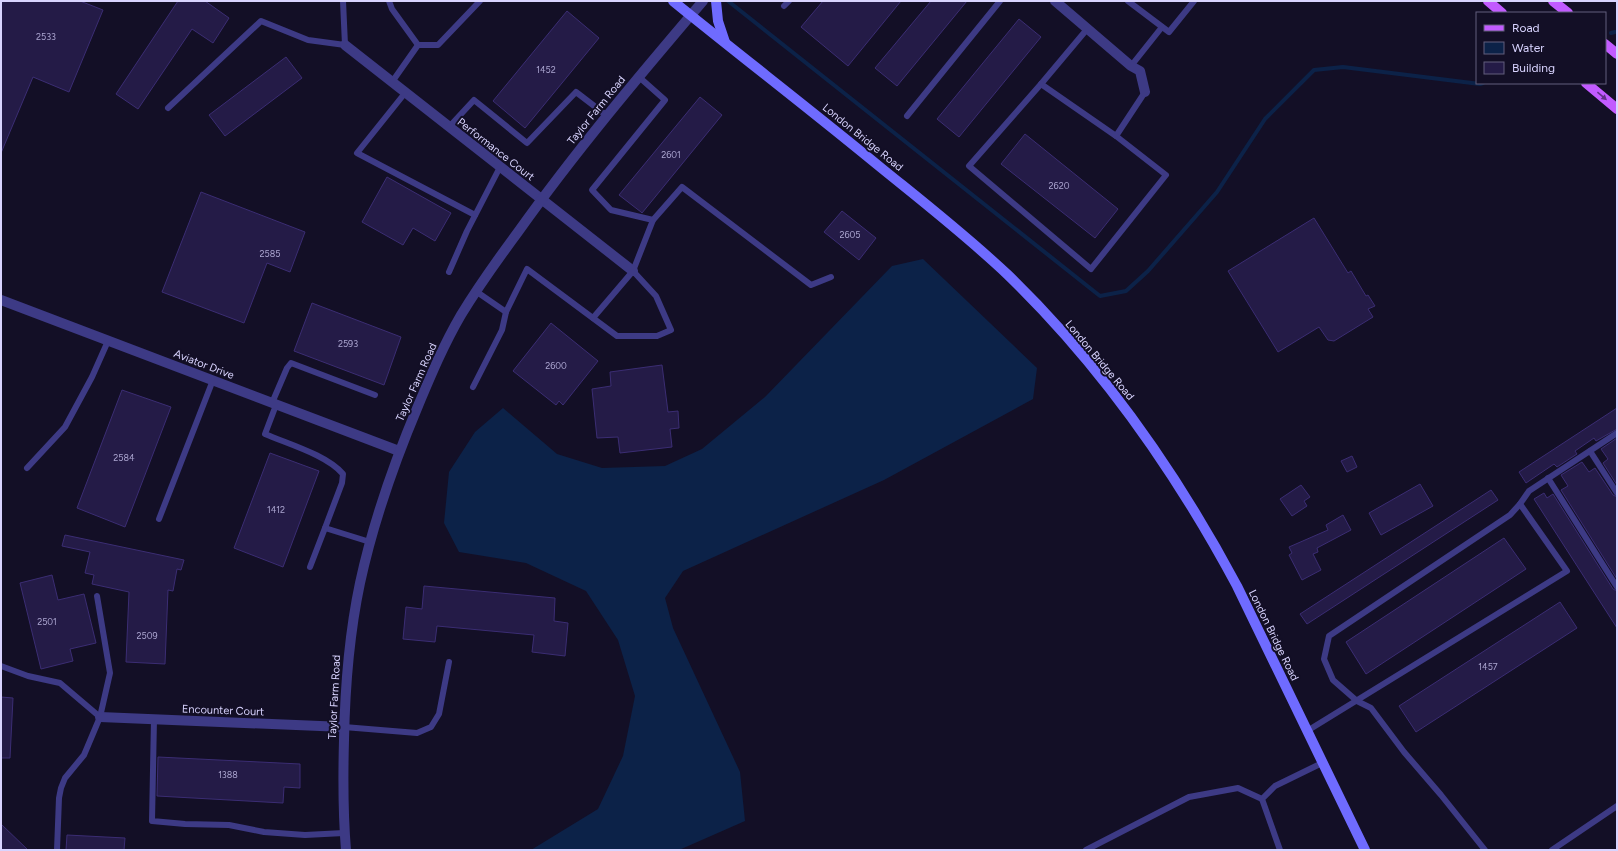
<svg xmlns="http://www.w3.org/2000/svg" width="1618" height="851" font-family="Figtree,sans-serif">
<rect width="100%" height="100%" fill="#130f26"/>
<path fill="#0c2248" d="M923,259l114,109 -4,31 -149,81 -201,91 -18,27 8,30 67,144 5,49 -66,29h-148l67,-41 25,-53 12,-60 -17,-56 -32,-49 -60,-28 -67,-11 -15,-29 5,-51 26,-40 28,-24 54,46 45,14 63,-2 37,-17 63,-52 127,-131z"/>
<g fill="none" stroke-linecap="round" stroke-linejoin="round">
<g stroke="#0c2248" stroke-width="4">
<path d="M728,1l372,295 26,-5 22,-20 69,-79 48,-73 49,-49 29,-3 137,17 3,-1"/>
<path d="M1611,33l4,-1"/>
</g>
</g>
<g fill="#241b47" stroke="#3b2d73">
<path d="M1,1h79l23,9 -34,82 -36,-15 -32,76z"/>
<path d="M178,1h27l24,17 -16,25 -21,-14 -54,80 -22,-15z"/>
<path d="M823,1h78l-53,65 -47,-39z"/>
<path d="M931,1h36l-70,85 -22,-18z"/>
<path d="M567,11l32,27 -74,90 -32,-27z"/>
<path d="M1019,19l22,18 -82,100 -22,-18z"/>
<path d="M286,57l16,21 -77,58 -16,-21z"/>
<path d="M700,97l22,18 -80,98 -1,-1 -22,-17z"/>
<path d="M1025,134l93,75 -23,29 -94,-74z"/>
<path d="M387,177l64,36 -16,28 -22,-13 -10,17 -41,-23z"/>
<path d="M201,192l104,40 -15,40 -23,-9 -23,60 -82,-31z"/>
<path d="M842,211l34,27 -17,22 -35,-28z"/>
<path d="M1314,218l34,55 3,-2 15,25 2,-1 7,11 -7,3 5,8 -39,24 -6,-1 -9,-13 -41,25 -50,-81z"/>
<path d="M312,303l89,34 -17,48 -90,-34z"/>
<path d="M551,323l47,38 -35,44 -4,-4 -3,4 -43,-34z"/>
<path d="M662,365l6,47 10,-1 1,17 -9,1 2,18 -52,6 -2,-16 -21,1 -5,-49 19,-3 -1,-14z"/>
<path d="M122,390l49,17 -46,120 -48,-19z"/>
<path d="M1617,408v21l-21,12 -2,-3 -19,13 2,3 -20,13 -3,-3 -28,19 -7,-11z"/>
<path d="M1617,438v47l-14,-22 5,-4 -7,-10z"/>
<path d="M270,453l49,18 -36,96 -49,-19z"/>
<path d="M1352,456l5,11 -10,5 -6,-11z"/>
<path d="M1582,462l7,10 6,-4 18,27 4,2v82l-56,-89 7,-4 -7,-11z"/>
<path d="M1420,484l13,22 -52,29 -12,-22z"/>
<path d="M1301,485l9,12 -6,4 3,5 -15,10 -12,-17z"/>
<path d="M1491,490l7,10 -191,124 -7,-10z"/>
<path d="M1544,493l3,5 6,-4 60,95 4,2v37l-83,-129z"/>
<path d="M1343,515l8,15 -34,18 1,4 -5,2 8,16 -19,10 -13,-25 3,-2 -3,-6 39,-17 -2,-5z"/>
<path d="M65,535l119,25 -3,10 -4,-1 -4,22 -5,-1 -3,74 -39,-2 3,-70 -37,-8 2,-9 -9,-2 5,-21 -28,-6z"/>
<path d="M1504,538l22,31 -160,105 -20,-32z"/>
<path d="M52,575l6,25 26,-6 12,49 -26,6 3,12 -32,8 -21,-86z"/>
<path d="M424,586l131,12 -1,23 14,2 -3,33 -33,-4 2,-17 -97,-9 -2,16 -32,-3 3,-32 16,2z"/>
<path d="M1560,602l17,26 -161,104 -17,-26z"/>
<path d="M1,697l12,1 -3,60h-9z"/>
<path d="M158,757l142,7v24l-16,-1 -1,16 -126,-7z"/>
<path d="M1,824l27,26h-27z"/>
<path d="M67,835l58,3 -1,12h-58z"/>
</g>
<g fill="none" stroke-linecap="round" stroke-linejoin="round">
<g stroke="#3d3a85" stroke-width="6">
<path d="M389,1l3,8 26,36"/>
<path d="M1128,1l41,31 25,-31"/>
<path d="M784,6l5,-5"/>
<path d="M1088,28l-47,56 -72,82 122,103 75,-94 -50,-39 29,-44"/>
<path d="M418,45h20l42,-44"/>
<path d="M1131,66l31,-39"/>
<path d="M639,77l26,23 -73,90 19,20 42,10"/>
<path d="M392,82l26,-37"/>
<path d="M1041,84l75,52"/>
<path d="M405,93l-48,60 118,62"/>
<path d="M168,108l93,-87 47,19 37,5 -2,-44"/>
<path d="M907,116l93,-115"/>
<path d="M449,127l25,-27 53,43 49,-51 30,23"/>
<path d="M449,272l18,-41 33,-64"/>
<path d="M477,292l29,20 21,-43 90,67h40l14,-6 -15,-34 -23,-25"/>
<path d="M593,318l40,-47 20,-51 29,-33 129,98 20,-8"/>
<path d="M473,387l29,-57 4,-18"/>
<path d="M272,403l15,-35 4,-5 84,32"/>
<path d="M276,405l-11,29c23,10 62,21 78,40l-1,9 -17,45 45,14"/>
<path d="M1590,451l27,42"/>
<path d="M27,468l38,-41 27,-50 16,-36"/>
<path d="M1548,478l69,109"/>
<path d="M159,519l54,-139"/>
<path d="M310,567l15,-39"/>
<path d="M1,666l27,10 32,7 40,34"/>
<path d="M154,719l-2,102 33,3 44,1 35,7 41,3 39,-2"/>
<path d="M344,727l73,6 14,-6 8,-13 10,-52"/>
<path d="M1307,731l260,-160 -47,-67 9,-13 88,-58"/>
<path d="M57,850l2,-52 2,-10 4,-10 19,-23 16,-38 10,-44 -13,-77"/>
<path d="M1086,850l103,-53 49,-9 24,11"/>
<path d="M1280,850l-18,-51 13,-13 47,-23"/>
<path d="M1485,850l-44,-55 -37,-43 -33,-44 -14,-7 -24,-21 -9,-21 5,-23 181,-121 10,-11"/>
<path d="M1552,850l65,-44"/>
</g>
<g stroke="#3d3a85" stroke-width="10">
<path d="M1055,1l76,65 9,5 5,21"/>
<path d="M345,45l288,226"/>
<path d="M1,300l398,151"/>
<path d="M100,717l244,10"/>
<path d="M346,850c-3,-36 -3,-74 -2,-110 1,-53 5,-105 16,-157 13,-60 34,-120 58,-177 13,-31 26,-62 43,-91 17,-28 37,-56 57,-83 57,-80 121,-156 185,-231"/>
</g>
<g stroke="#6f6bff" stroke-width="10">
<path d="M673,1c70,57 142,112 212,170 42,34 84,67 123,104 93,90 168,197 229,311l128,264"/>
<path d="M716,1l2,20 7,21"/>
</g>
<g stroke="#c25bff" stroke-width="10">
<path d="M1488,1l14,12"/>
<path d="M1553,1l15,12"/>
<path d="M1605,44l12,10"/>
<path d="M1586,83l31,26"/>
</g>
</g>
<defs><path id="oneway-solid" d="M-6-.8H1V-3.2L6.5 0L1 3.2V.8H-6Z"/></defs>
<use fill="#623188" href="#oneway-solid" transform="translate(1602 96) rotate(40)"/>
<g text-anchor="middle" stroke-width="4" stroke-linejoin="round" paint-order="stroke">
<g font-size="9" fill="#aca6d1">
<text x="46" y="40">2533</text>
<text x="546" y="73">1452</text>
<text x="671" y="158">2601</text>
<text x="1059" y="189">2620</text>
<text x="850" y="238">2605</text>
<text x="270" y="257">2585</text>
<text x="348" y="347">2593</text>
<text x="556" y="369">2600</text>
<text x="124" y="461">2584</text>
<text x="276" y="513">1412</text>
<text x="47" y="625">2501</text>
<text x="147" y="639">2509</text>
<text x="1488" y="670">1457</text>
<text x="228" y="778">1388</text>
</g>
<g font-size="11" fill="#d9d4ff" stroke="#130f26">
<text transform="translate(596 110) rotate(-51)" y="4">Taylor Farm Road</text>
<text transform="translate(863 137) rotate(39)" y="4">London Bridge Road</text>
<text transform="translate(496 149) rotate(38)" y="4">Performance Court</text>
<text transform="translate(1100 360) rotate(50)" y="4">London Bridge Road</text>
<text transform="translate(204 364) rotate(21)" y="4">Aviator Drive</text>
<text transform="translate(416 382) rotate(-66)" y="4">Taylor Farm Road</text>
<text transform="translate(1274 635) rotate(64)" y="4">London Bridge Road</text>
<text transform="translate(334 697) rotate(-87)" y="4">Taylor Farm Road</text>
<text transform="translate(223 710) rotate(2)" y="4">Encounter Court</text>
</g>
</g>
<rect width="1618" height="851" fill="none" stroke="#d9d4ff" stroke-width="4"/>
<rect x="1476" y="12" width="130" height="72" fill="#130f26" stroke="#625e7d"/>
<rect x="1484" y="25" width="20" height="6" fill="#c25bff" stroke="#625e7d"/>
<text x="1512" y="32" font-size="12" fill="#d9d4ff">Road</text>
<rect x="1484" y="42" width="20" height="12" fill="#0c2248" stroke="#625e7d"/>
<text x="1512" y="52" font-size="12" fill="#d9d4ff">Water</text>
<rect x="1484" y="62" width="20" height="12" fill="#241b47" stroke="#625e7d"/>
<text x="1512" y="72" font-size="12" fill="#d9d4ff">Building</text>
</svg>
